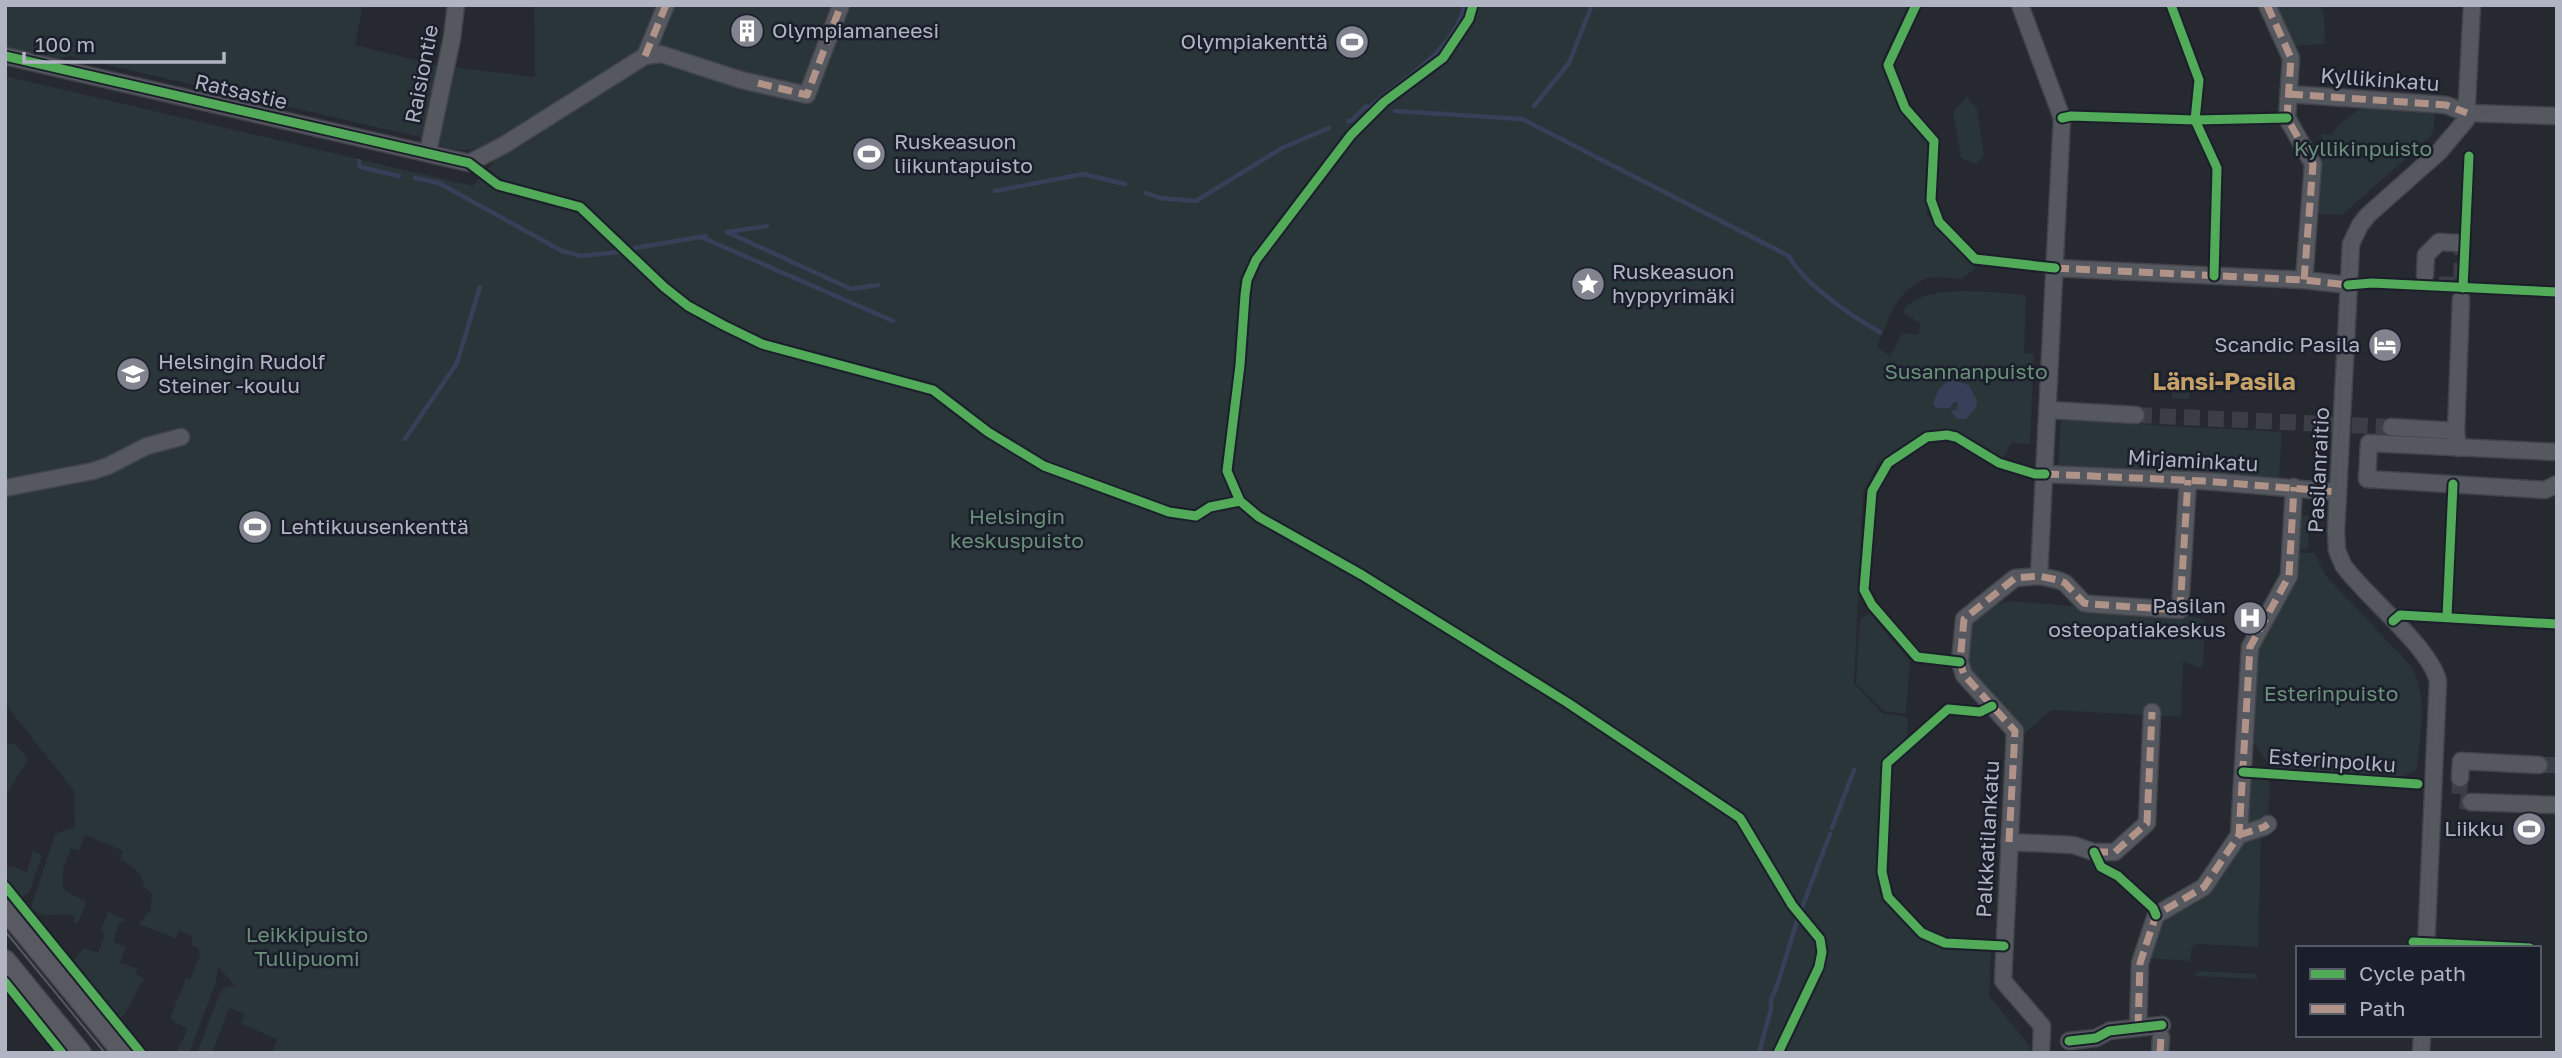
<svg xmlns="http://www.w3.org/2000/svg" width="2562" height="1058" font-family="'Golos Text',sans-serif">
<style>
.green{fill:#293539}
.water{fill:#384059}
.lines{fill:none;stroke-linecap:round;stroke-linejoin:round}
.stream{stroke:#384059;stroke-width:4.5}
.minor-tunnel{stroke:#3c3e47;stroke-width:16;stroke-dasharray:16 8;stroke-linecap:butt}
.minor-casing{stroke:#43444b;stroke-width:19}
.major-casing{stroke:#44464e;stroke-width:24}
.minor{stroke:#565860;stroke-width:16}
.major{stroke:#595a61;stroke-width:21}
.tram{stroke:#55575d;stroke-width:2}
.quiet{stroke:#af9288;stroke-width:7;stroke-dasharray:14 7;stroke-linecap:butt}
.cycleway-casing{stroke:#1b1f2b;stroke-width:13}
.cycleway{stroke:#51ab58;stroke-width:9}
.labels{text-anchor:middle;stroke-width:5;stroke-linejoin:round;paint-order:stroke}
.poi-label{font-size:21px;fill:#b1b4c2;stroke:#1b1f2b;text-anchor:start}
.street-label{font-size:21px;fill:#b1b4c2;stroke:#1b1f2b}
.park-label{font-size:21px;fill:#6b907a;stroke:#1b1f2b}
.quarter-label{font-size:24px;font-weight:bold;fill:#c6a268;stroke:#1b1f2b}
</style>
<rect width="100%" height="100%" fill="#272931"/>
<g class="green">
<path d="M5 5H363L355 45 436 65 535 77 534 5H1908L1883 59 1902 111 1931 141 1927 215 1976 268 1962 279C1951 279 1938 276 1928 278 1896 288 1889 320 1877 347L1890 356 1902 333 1918 335 1921 324 1903 312C1919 281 1996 293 2026 295L2024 353 2034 354 2030 444 2011 443 2003 459 1959 434 1948 430H1937L1915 438 1900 451 1878 463 1863 493 1854 684 1882 713 1908 717 1907 738 1882 761 1877 830 1879 892 1921 937 1944 947 1991 950 1989 996 2029 1045V1053H272L277 1039 241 1024 245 1014 229 1008 212 1053H197L221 990 227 986H235L218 966 216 982 189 1053H176L188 1029 170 1019 186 978 190 979 200 955 198 948 191 945 193 936 179 931 176 938 138 924 150 911 152 894 144 887C143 872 133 866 120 860L123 851 85 835 79 851 71 848 63 870V889L86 902 78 924 73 922 76 916C60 911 44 921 31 908L55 834 75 827 74 796 76 793 5 704V76L473 186 492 164 501 138C494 140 487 144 480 147 459 155 439 145 419 137L69 56 60 59 5 47Z"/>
<path d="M2275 5H2320L2324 14 2325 44 2294 46Z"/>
<path d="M1967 97 1977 109 1984 155 1976 164 1961 158 1953 112Z"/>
<path d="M2367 104 2434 109V128L2430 137 2342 215 2316 214 2322 134 2331 135 2339 124Z"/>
<path d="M2173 377 2190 379 2189 399 2172 398Z"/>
<path d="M2061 420 2282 432 2279 480 2058 469Z"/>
<path d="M2297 515 2309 516 2308 549H2295Z"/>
<path d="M2295 553H2315L2325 575 2411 666C2429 696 2419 736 2417 770L2404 776 2381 777 2272 770 2250 737 2255 647 2292 587Z"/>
<path d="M2009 601 2185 615 2205 620 2203 665 2200 668 2183 661 2181 717 2052 710 2026 732 1969 669 1968 649 1973 624 1997 605Z"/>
<path d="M1869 613 1910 661 1906 714 1884 711 1856 683 1860 620Z"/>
<path d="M5 744H15L28 759 5 797Z"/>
<path d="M2247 775 2266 777 2270 783 2268 821 2245 831Z"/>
<path d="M2249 834 2261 837 2258 947 2197 944 2192 946 2190 961 2147 958 2156 928 2163 920 2207 891Z"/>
<path d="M33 851 42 855 29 893 22 897 5 877V868L11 866 27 872Z"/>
<path d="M108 912 125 919 124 922 120 921 113 942 126 947 120 963 138 969 135 974 144 978 125 1014 121 1017 118 1016 73 961 84 948 98 953 105 934 100 932Z"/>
<path d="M2196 971 2257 974V979L2196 976Z"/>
</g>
<path class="water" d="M1950 379 1969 385 1977 401 1976 408 1966 419H1957L1951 411 1958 409V402H1954L1950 408H1936L1933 403 1939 389Z"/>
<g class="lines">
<g class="stream">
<path d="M1534 106 1569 63 1592 5"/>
<path d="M1395 111 1522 119 1789 256C1804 284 1851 316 1880 332"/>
<path d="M1348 121H1351L1366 106 1369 108C1405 76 1452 54 1465 5"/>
<path d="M359 161 360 167 399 176"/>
<path d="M415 178 439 183 562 251 581 256 619 252"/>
<path d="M995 191 1083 174 1125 184"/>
<path d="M1146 193 1160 198 1196 201 1282 148 1329 128"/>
<path d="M727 232 851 289 878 285"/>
<path d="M727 232 767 226"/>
<path d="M701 237 893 321"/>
<path d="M635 248 706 236"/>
<path d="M405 439 457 363 480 287"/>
<path d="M1832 828 1854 770"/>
<path d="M1801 910 1830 834"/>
<path d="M1759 1053 1771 1009V1000L1777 986 1798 918"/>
</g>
<g class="minor-tunnel">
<path d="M2458 243H2462L2461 299"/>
<path d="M2425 275 2424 284 2461 285"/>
<path d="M2136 415 2391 427"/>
<path d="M2539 765H2557"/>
<path d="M2460 778 2459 801 2471 802"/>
</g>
<g class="minor-casing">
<g id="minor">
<path d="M2020 5 2062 118 2039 576"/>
<path d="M2267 5 2291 58 2287 118 2313 164 2304 280"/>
<path d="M5 56 469 163 504 145 645 56 661 54 741 80 807 95 841 5"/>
<path d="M645 56 666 5"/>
<path d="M2289 94 2446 105 2467 113 2557 116"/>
<path d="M428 152 452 38 456 5"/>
<path d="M2055 268 2304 280 2348 285"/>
<path d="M2425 275 2426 255 2439 242 2458 243"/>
<path d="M2049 410 2136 415"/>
<path d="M2391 427 2456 431"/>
<path d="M2458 448 2456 431 2461 299"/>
<path d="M2557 452 2369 443 2367 479 2545 490 2557 484"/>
<path d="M2045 474 2204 481 2338 492"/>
<path d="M5 488 93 471 108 466 147 446 181 437"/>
<path d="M2460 778 2461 761 2539 765"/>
<path d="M2471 802 2557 805"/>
<path d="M2239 835 2264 827 2268 824"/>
<path d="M2009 842 2073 845 2094 852H2115L2147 823 2152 712"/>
<path d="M2426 948 2438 681C2430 647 2366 597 2343 565L2337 550 2336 531 2351 244 2360 225 2368 215 2439 152 2466 120 2472 5"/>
<path d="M2138 1028 2140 963 2156 915 2204 887 2239 835 2250 647 2289 576 2294 487"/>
<path d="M2069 1041 2096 1038 2109 1031 2162 1025"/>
<path d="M2041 1053 2042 1026 2003 981 2015 731 1964 675 1960 662 1964 619 2015 578 2039 576 2058 580 2065 583 2084 603 2090 604 2180 610 2188 480"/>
<path d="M2160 1053 2161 1037"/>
<path d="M2421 1053 2422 1035"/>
</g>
</g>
<g class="major-casing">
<g id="major">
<path d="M5 908 124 1053"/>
<path d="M5 961 80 1053"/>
</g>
</g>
<use href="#minor" class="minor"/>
<use href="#major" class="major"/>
<g class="tram">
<path d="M5 931 105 1053"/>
<path d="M2422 948 2434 683 2427 665 2419 654 2346 575 2337 560 2333 540 2348 245 2354 227 2361 219C2384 196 2459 117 2487 111 2508 106 2535 111 2557 111"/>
<path d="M2417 1053 2418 1035"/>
</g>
<g class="quiet">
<path d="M2267 5 2291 58 2287 118 2313 164 2304 280"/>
<path d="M645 56 666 5"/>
<path d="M758 83 807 95 841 5"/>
<path d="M2289 94 2446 105 2467 113"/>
<path d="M2055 268 2304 280 2348 285"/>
<path d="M2045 474 2204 481 2338 492"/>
<path d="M2239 835 2264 827 2268 824"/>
<path d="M2009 842 2015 731 1964 675 1960 662 1964 619 2015 578 2039 576 2058 580 2065 583 2084 603 2090 604 2180 610 2188 480"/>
<path d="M2094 852H2115L2147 823 2152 712"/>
<path d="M2138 1028 2140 963 2156 915 2204 887 2239 835 2250 647 2289 576 2294 487"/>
<path d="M2160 1053 2161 1037"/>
</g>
<g class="cycleway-casing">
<g id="cycleway">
<path d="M1473 5 1469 19 1443 58 1384 102 1351 135 1256 260 1247 280 1245 295 1240 365 1227 471 1240 501 1259 517 1362 575 1568 703 1740 818 1792 905 1820 939 1822 952 1819 967 1778 1053"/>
<path d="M1916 5 1888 65 1905 108 1934 141 1931 200 1939 222 1975 259 2055 268"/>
<path d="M2171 5 2199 80 2195 120 2217 168 2214 276"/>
<path d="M5 56 469 163 498 185 580 207 664 287 688 306 723 325 762 344 933 390 988 432 1044 466 1169 512 1196 516 1210 507 1240 501"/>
<path d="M2062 118 2071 116 2195 120 2287 118"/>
<path d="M2348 285 2372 283 2557 292"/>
<path d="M2463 288 2469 156"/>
<path d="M2447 617 2453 484"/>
<path d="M2393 621 2400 615 2557 624"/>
<path d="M1960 662 1917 657 1872 605 1864 590 1872 491 1888 463 1927 437 1947 435 1956 437 1999 463 2035 474H2045"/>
<path d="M1992 706 1980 712 1948 709 1887 763 1882 872 1888 897 1922 933 1945 943 2004 946"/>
<path d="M2243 772 2418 784"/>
<path d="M2094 852 2101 867 2118 876 2153 908 2156 915"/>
<path d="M5 886 141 1053"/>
<path d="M2413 942 2530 948"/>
<path d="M5 982 62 1053"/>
<path d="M2069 1041 2096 1038 2109 1031 2162 1025"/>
</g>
</g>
<use href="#cycleway" class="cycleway"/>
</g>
<defs>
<g id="building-disc" transform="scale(1.75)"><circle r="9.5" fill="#81838f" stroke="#1b1f2b"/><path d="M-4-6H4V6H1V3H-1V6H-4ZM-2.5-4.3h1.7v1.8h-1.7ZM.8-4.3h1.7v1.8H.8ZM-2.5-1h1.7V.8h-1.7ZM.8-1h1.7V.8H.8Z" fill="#fff"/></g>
<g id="stadium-disc" transform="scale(1.75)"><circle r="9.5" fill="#81838f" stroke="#1b1f2b"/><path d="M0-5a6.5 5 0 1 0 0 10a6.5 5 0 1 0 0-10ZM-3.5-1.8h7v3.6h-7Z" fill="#fff"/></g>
<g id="sight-disc" transform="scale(1.75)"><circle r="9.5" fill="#81838f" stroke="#1b1f2b"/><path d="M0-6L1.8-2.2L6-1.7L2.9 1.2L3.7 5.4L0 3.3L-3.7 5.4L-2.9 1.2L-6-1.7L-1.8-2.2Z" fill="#fff"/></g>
<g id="hotel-disc" transform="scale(1.75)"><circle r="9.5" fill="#81838f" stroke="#1b1f2b"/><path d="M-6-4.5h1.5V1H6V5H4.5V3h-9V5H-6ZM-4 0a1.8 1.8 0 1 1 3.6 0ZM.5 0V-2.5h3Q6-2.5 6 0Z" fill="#fff"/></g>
<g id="school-disc" transform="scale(1.75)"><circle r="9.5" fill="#81838f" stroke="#1b1f2b"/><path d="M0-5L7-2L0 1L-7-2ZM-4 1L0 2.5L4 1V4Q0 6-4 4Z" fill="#fff"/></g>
<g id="hospital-disc" transform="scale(1.75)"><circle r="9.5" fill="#81838f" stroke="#1b1f2b"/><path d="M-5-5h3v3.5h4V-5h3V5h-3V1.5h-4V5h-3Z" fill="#fff"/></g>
</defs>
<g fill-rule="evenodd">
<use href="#building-disc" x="747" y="31"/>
<use href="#stadium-disc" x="1352" y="42"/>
<use href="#stadium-disc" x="869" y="154"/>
<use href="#sight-disc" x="1588" y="284"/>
<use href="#hotel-disc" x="2385" y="345"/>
<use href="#school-disc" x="133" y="374"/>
<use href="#stadium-disc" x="255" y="527"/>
<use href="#hospital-disc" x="2250" y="618"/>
<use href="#stadium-disc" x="2529" y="829"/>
</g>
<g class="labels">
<g class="poi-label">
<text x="772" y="38">Olympiamaneesi</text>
<text x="1328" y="49" text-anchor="end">Olympiakenttä</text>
<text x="894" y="149">Ruskeasuon<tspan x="894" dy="24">liikuntapuisto</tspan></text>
<text x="1612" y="279">Ruskeasuon<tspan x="1612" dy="24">hyppyrimäki</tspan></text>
<text x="2360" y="352" text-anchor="end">Scandic Pasila</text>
<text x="158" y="369">Helsingin Rudolf<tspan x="158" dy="24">Steiner -koulu</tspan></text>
<text x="280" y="534">Lehtikuusenkenttä</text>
<text x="2226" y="613" text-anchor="end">Pasilan<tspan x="2226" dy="24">osteopatiakeskus</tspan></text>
<text x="2504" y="836" text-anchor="end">Liikku</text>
</g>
<g class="street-label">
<text transform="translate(422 74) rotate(-79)" y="7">Raisiontie</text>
<text transform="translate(2380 80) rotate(4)" y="7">Kyllikinkatu</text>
<text transform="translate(241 92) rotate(13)" y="7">Ratsastie</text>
<text transform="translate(2193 461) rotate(3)" y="7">Mirjaminkatu</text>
<text transform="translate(2319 470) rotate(-87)" y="7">Pasilanraitio</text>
<text transform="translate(2332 761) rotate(4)" y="7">Esterinpolku</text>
<text transform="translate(1988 839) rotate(-87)" y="7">Palkkatilankatu</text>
</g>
<g class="park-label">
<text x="2363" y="156">Kyllikinpuisto</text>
<text x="1966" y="379">Susannanpuisto</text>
<text x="1017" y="524">Helsingin<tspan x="1017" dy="24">keskuspuisto</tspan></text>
<text x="2331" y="701">Esterinpuisto</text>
<text x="307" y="942">Leikkipuisto<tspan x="307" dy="24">Tullipuomi</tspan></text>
</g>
<g class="quarter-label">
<text x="2224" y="390">Länsi-Pasila</text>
</g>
</g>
<rect width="2562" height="1058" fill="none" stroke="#b1b4c2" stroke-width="14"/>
<rect x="2296" y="946" width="245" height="91" fill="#1b1f2b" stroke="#575b67" stroke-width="2"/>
<rect x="2310" y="969" width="35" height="10" fill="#51ab58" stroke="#575b67" stroke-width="2"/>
<text x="2359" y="981" font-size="21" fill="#b1b4c2">Cycle path</text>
<rect x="2310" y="1004" width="35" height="10" fill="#af9288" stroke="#575b67" stroke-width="2"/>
<text x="2359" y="1016" font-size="21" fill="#b1b4c2">Path</text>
<path d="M24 52v10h200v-10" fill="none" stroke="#b1b4c2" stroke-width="3.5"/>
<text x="35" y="52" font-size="21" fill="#b1b4c2" stroke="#1b1f2b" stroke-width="5" paint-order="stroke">100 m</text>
</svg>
